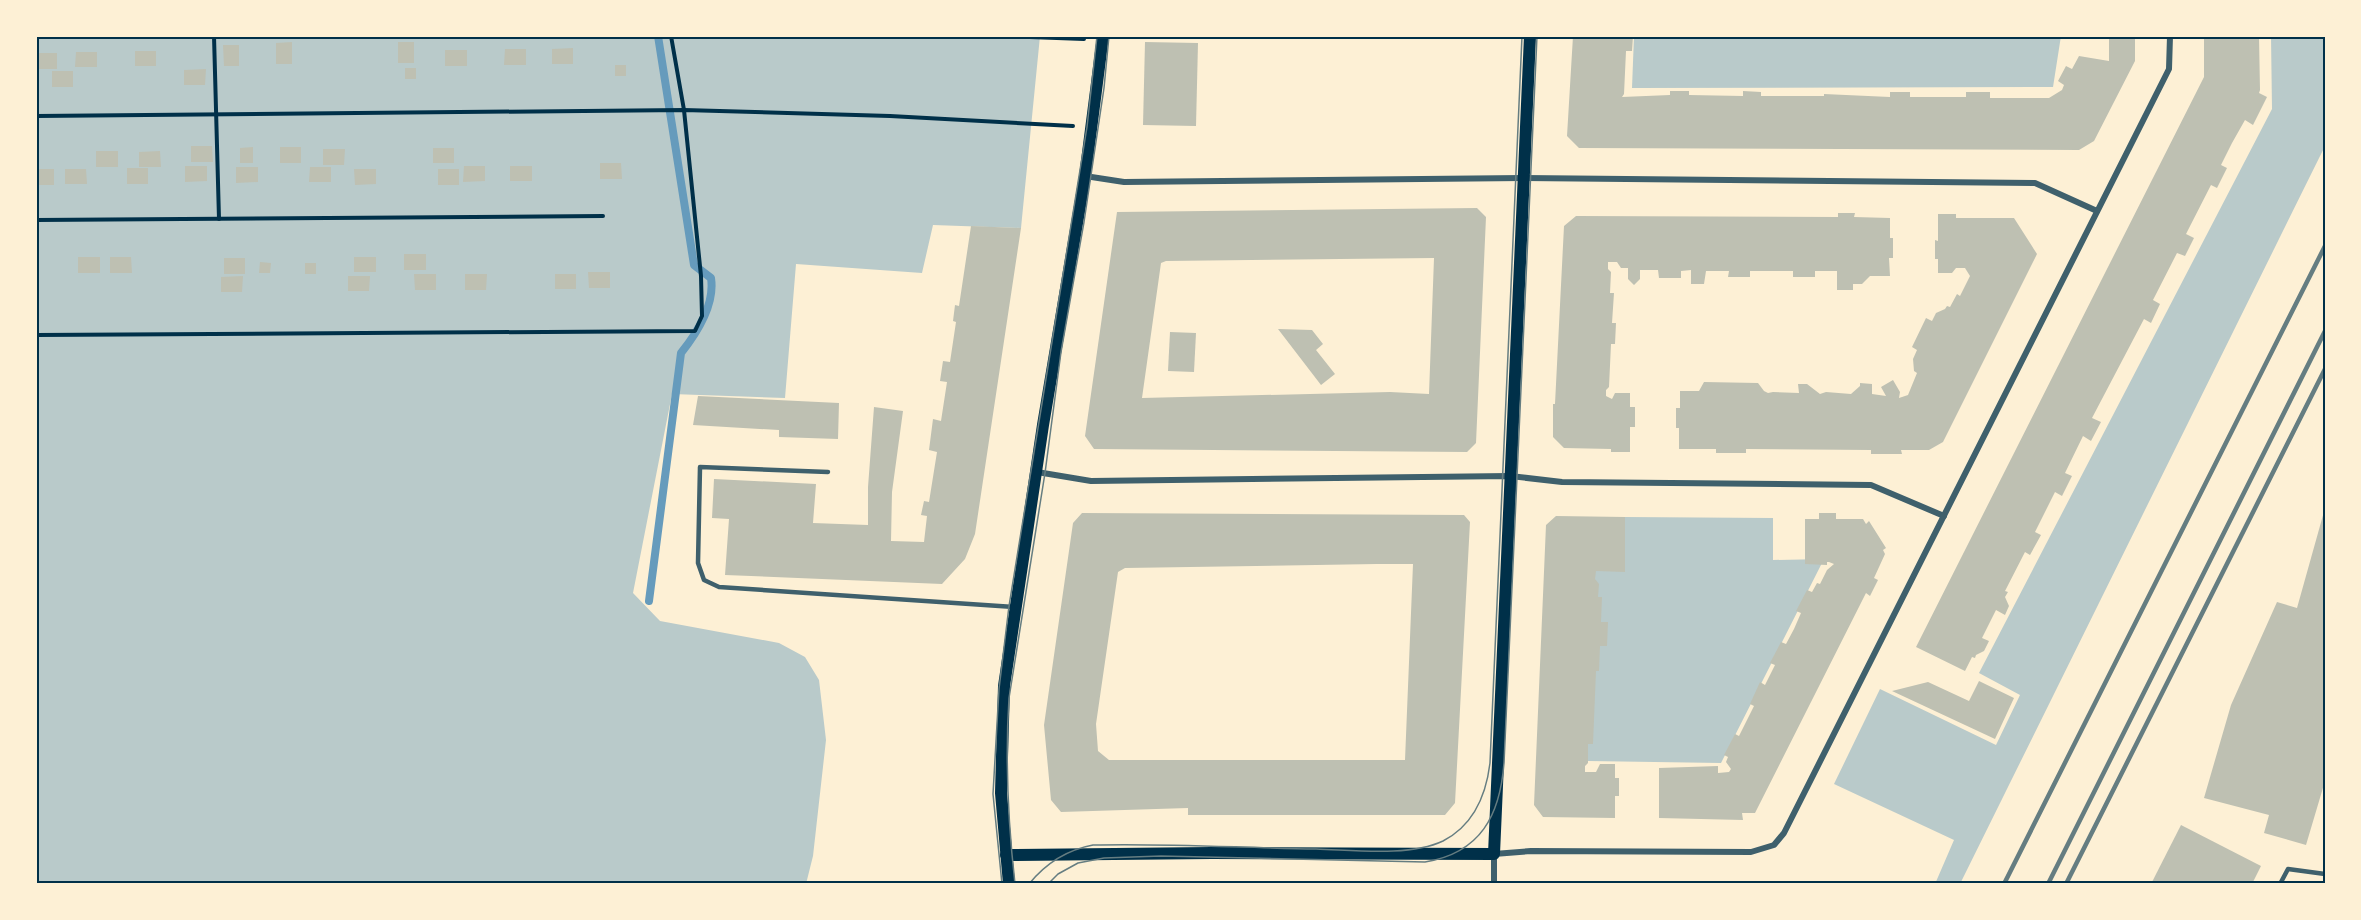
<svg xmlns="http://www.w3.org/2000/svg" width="2361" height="920" font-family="'Source Sans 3',sans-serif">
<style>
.green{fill:#b9caca}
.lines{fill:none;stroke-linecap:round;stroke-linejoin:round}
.stream{stroke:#669bbc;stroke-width:8}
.building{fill:#bec0b2;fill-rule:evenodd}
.path{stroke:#003049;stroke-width:4}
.service{stroke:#3f606c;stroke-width:4.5}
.minor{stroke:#3f606c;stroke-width:6}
.secondary{stroke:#003049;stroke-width:12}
.tram{stroke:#657d81;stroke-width:1.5}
.rail{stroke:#657d81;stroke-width:4.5}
.neatline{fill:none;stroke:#003049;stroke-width:2}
</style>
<rect width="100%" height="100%" fill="#fdf0d5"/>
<g class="green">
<path d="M36 36H1040L1021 228 933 225 922 273 796 264 785 398 672 394 633 593 660 621 779 643 805 657 819 680 826 740 813 856 806 884H36Z"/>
<path d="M1634 36H2061L2053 87 1632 88Z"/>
<path d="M2271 36H2325V146L1960 884H1935L1954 840 1834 784 1880 689 1996 745 2020 695 1979 673 2272 109Z"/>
<path d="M1625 517 1773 518V560L1824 559 1721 763 1588 761V564L1625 563Z"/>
</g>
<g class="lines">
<path class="stream" d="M649 601 681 353C697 333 715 304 711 278L694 265 658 36"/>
</g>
<g class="building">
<path d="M1573 36H1633L1632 51H1626L1624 94 1622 97 1670 95V91H1689V95L1743 96V91L1761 92V96H1824V94L1890 97V92H1910V97H1966V92H1990V98H2049L2062 90 2064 85 2058 81 2066 66 2072 69 2079 56 2109 61V36H2135V61L2094 141 2079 150 1579 148 1567 136Z"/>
<path d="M2204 36H2259L2260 90 2259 93 2267 97 2253 125 2245 120 2232 143 2221 165 2227 168 2217 188 2211 185 2186 234 2194 238 2185 256 2177 253 2153 300 2160 304 2151 323 2144 319 2092 418 2101 422 2091 441 2083 436 2065 473 2072 476 2062 496 2055 492 2035 532 2041 535 2030 555 2025 552 2005 591 2008 592 2005 597 2009 606 2005 615 1996 610 1982 638 1989 641 1984 651 1976 655 1975 658 1972 657 1965 671 1916 647 2204 77Z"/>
<path d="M292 42V64H276V43Z"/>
<rect x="398" y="42" width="16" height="21"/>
<path d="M1145 42 1198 43 1196 126 1143 125Z"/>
<path d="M223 45H239V66H224Z"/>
<path d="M573 48V64H552V49Z"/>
<path d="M505 49H526V65H504Z"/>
<rect x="445" y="50" width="22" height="16"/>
<rect x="135" y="51" width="21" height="15"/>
<path d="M76 52H97V67H75Z"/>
<rect x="36" y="53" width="21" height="16"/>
<rect x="615" y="65" width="11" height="11"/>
<rect x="405" y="68" width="11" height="11"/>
<path d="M206 69 205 85H184V70Z"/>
<rect x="52" y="71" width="21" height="16"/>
<path d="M191 146H212L213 162H191Z"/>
<path d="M253 147V163H240V148Z"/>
<rect x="280" y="147" width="21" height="16"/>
<rect x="433" y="148" width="21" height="15"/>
<path d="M323 149H345L344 165H323Z"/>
<rect x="96" y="151" width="22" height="16"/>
<path d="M160 151 161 167H139V152Z"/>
<path d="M600 163H621L622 179H600Z"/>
<path d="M185 166H207V181L185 182Z"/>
<path d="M464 166H485V181L463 182Z"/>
<rect x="510" y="166" width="22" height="15"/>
<path d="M236 167H258V182L236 183Z"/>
<path d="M310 167H331V182H309Z"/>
<rect x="127" y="168" width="21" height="16"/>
<rect x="36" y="169" width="18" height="16"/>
<path d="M65 169H86L87 184H65Z"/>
<path d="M354 169H376V184L355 185Z"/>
<rect x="438" y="169" width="21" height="16"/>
<path d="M1477 208 1486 217 1476 443 1467 452 1094 449 1085 436 1117 212ZM1434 258 1429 394 1390 392 1142 398 1161 263 1166 261Z"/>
<path d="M1838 213H1855L1854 217 1890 218V238H1893V258H1889L1890 276H1870L1862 284H1853V290H1837V271H1815V277H1793V271H1750V277H1728L1729 271H1706L1704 284H1691V270L1681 271V278H1659L1658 270H1640V279L1634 285 1628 279V268H1621L1617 262H1608V269L1611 272 1610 293H1614L1612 323H1616L1615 344H1611L1609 387 1606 390V396L1612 399 1615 393H1630V407H1635V427H1630V452H1611V449L1564 448 1553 437V404H1555L1564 226 1576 216 1838 217Z"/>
<path d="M1938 214H1956V218H2014L2037 254 1943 442 1929 450H1901L1902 454H1871V450L1746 449V453H1716V449H1679V428H1676V408H1680V391H1699L1704 382 1758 383 1764 391 1768 393 1773 392 1799 393 1798 384H1807L1820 394 1826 392 1851 394 1860 386V383L1872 384V394L1886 396 1881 387 1893 380 1900 392 1899 398 1908 395 1917 373 1914 371 1913 359 1917 350 1912 347 1926 318 1932 321 1936 313 1945 309 1947 306 1950 307 1957 294 1960 296 1970 276 1965 268H1956L1952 273H1938V259H1935V240L1938 241Z"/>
<path d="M971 226 1021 228 975 534 965 559 942 584 725 575 729 519 712 518 714 479 816 484 813 523 868 525V487L874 407 903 411 892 492 891 541 924 542 927 516 921 515 924 501 929 502 937 452 929 450 933 419 941 421 947 382 940 381 943 361 950 362 956 322 953 321 955 305 959 306Z"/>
<rect x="404" y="254" width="22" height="16"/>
<rect x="78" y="257" width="22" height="16"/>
<path d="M110 257H131L132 273H110Z"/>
<rect x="354" y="257" width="22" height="15"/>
<rect x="224" y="258" width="21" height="16"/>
<path d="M260 262 271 263 270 273H259Z"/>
<rect x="305" y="263" width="11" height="11"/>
<path d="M588 272H610V288H589Z"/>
<path d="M414 274H436V290H415Z"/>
<path d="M465 274H487L486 290H465Z"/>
<rect x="555" y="274" width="21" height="15"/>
<path d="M243 276 242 292H221V277Z"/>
<path d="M348 276H370L369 291H348Z"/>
<path d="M1278 329 1312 330 1323 344 1316 350 1335 374 1321 385Z"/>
<path d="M1170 332 1196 333 1194 372 1168 371Z"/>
<path d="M698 396 839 403 838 439 779 437V430L693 425Z"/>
<path d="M2325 508V781L2306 845 2264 833 2269 815 2204 798 2231 705 2277 602 2297 608Z"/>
<path d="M1082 513 1464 515 1470 522 1455 803 1445 815H1188V808L1061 812 1051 800 1044 725 1073 523ZM1377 564H1413L1405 760H1109L1098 751 1096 724 1118 572 1125 568Z"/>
<path d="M1819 513H1836V519H1863L1866 524 1869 521 1886 548 1883 550 1885 554 1874 578 1878 580 1870 596 1866 593 1755 813H1742L1743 820 1659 818V768L1718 766V773L1729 772 1731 769 1726 762 1728 757 1724 755 1735 734 1739 736 1754 706 1750 704 1760 682 1765 685 1775 665 1770 663 1781 642 1786 644 1794 629 1801 613 1796 611 1807 590 1812 592 1817 583 1820 584 1827 570 1834 564 1829 562H1827V565L1805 564V519H1819Z"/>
<path d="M1556 516 1625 517V572L1596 571 1595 579 1599 584 1598 597H1602L1601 622H1608L1607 646H1600L1599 671H1596L1593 744H1588V763L1585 766V772H1596L1600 764H1615V778H1619V796H1615V818L1543 817 1534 805 1546 525Z"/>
<path d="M1979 681 2014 698 1995 739 1892 691 1928 682 1969 701Z"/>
<path d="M2181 825 2261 866 2252 884H2151Z"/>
</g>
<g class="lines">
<g class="path">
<path d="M214 36 219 219"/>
<path d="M1004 36 1084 39"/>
<path d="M36 116 684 110 890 116 1073 126"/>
<path d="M36 220 603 216"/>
<path d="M36 335 695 331 702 316 701 276 684 110 671 36"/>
</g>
<g class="service">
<path d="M828 472 700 467 698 563 704 580 719 587 1014 607"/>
<path d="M2280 884 2288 869 2325 874"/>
</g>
<g class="minor">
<path d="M1085 176 1124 182 1523 178 2035 183 2097 211"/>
<path d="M1037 472 1091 481 1510 476 1562 482 1871 485 1944 516"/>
<path d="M1494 884V854L1531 851 1751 852 1774 845 1784 833 2169 69 2170 36"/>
</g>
<g class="secondary">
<path d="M1006 855 1212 853 1494 854 1530 36"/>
<path d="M1009 884 1001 793 1004 686 1043 425 1085 176 1103 36"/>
</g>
<g class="tram">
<path d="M1002 884 993 794 999 689 1009 606 1087 127 1097 36"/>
<path d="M1015 884C1008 822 1005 760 1009 698L1045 473 1061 352 1084 222 1104 88 1109 36"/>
<path d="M1029 884C1046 863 1066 850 1093 845 1167 843 1242 848 1316 849 1353 850 1409 857 1443 841 1474 825 1486 796 1490 763L1522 36"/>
<path d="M1048 884 1058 874 1078 863 1104 858 1161 856 1425 862C1481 853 1500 815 1504 763L1537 36"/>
</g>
<g class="rail">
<path d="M2004 884 2325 246"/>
<path d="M2048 884 2325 331"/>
<path d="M2066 884 2325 369"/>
</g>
</g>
<rect width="2361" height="920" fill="none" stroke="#fdf0d5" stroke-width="75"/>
<rect x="38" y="38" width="2286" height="844" class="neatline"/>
</svg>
